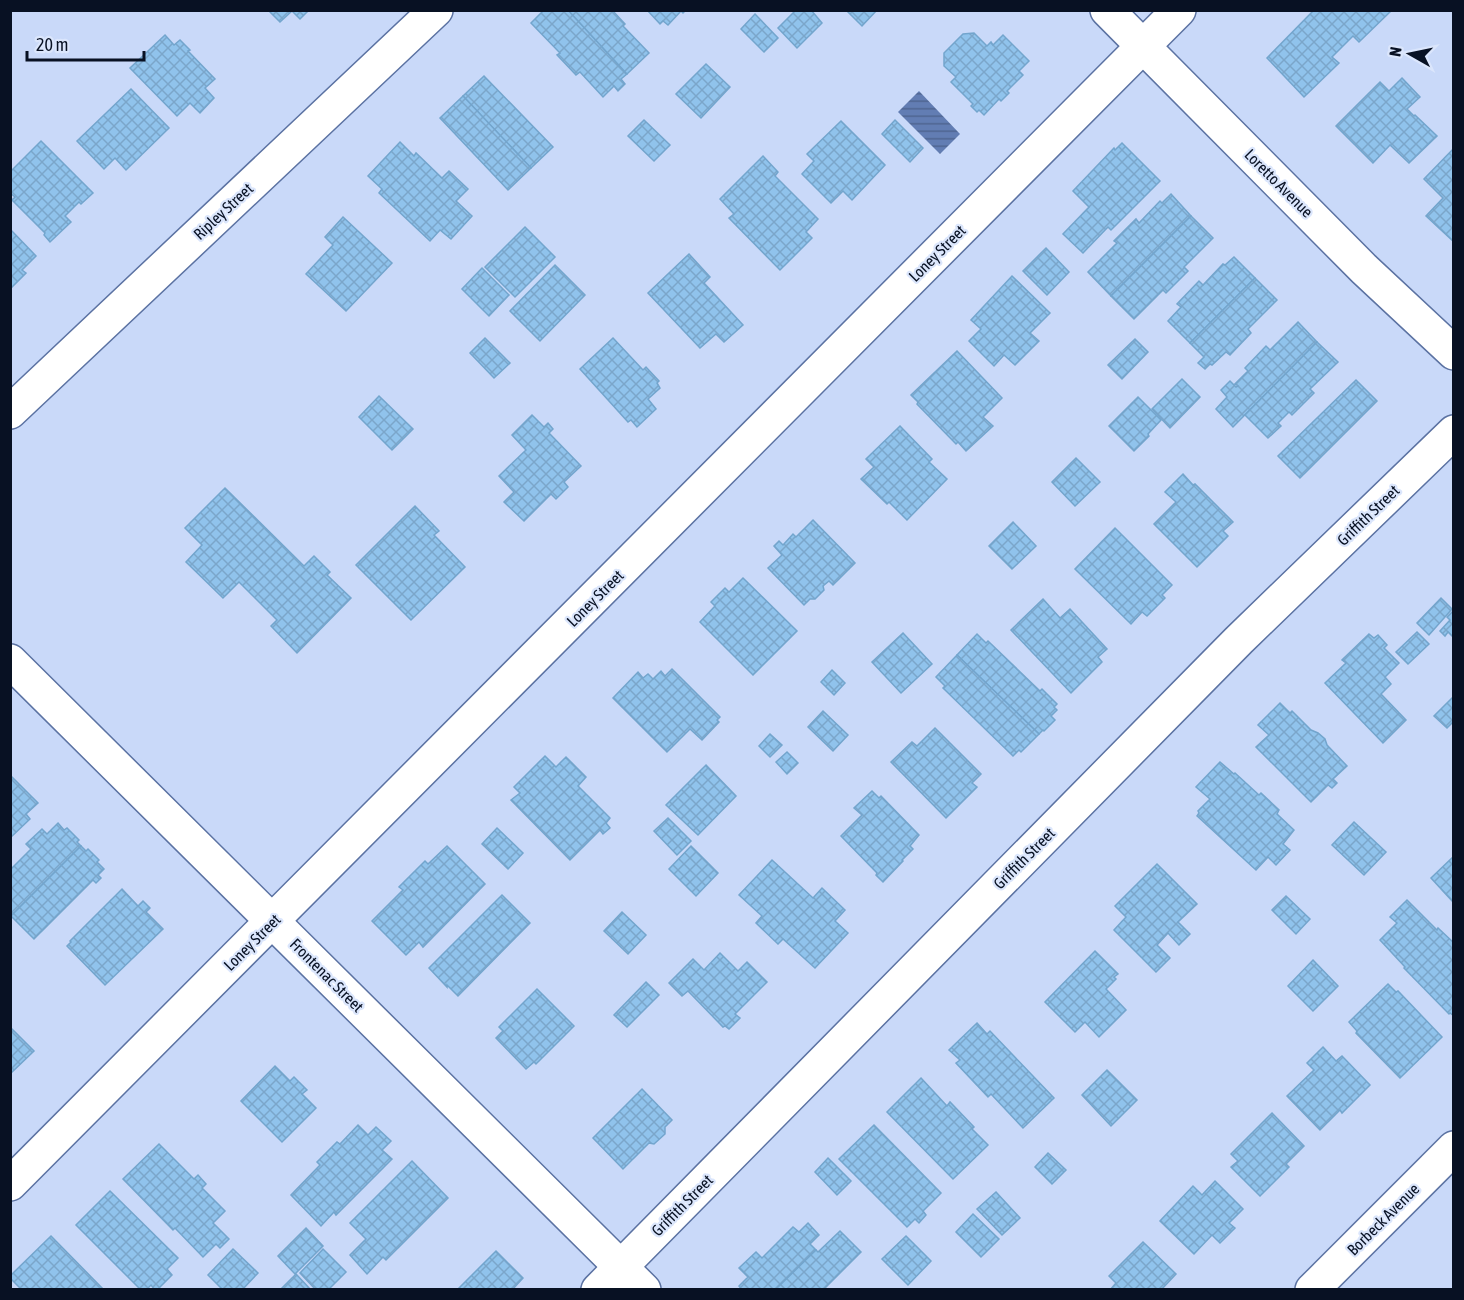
<svg xmlns="http://www.w3.org/2000/svg" width="1464" height="1300" font-family="'Asap Condensed',sans-serif">
<style>
.water{fill:url(#water-rules)}
.building{fill:url(#building-cross-hatch);stroke:#73a5cd;stroke-width:1.5}
.lines{fill:none;stroke-linecap:round;stroke-linejoin:round}
.minor-casing{stroke:#5b72a2;stroke-width:36}
.minor{stroke:#fff;stroke-width:33}
.labels{text-anchor:middle;stroke-width:4.5;stroke-linejoin:round;paint-order:stroke}
.street-label{font-size:16px;fill:#081123;stroke:#dbe6fc}
</style>
<defs>
<pattern id="water-rules" width="6" height="5" patternUnits="userSpaceOnUse" patternTransform="scale(1.5)"><rect width="6" height="5" fill="#627db3"/><path d="M0 2.5h6" fill="none" stroke="#4f6591"/></pattern>
<pattern id="building-cross-hatch" width="8" height="8" patternUnits="userSpaceOnUse" patternTransform="scale(1.5)"><rect width="8" height="8" fill="#90c3ec"/><path d="M0 0l8 8M0 8l8-8" fill="none" stroke="#7ba6ca"/></pattern>
</defs>
<rect width="100%" height="100%" fill="#c9d9f9"/>
<path class="water" d="M919 91 960 134 940 154 898 112Z"/>
<g class="building">
<path d="M268 10H309L300 19 292 11 280 22Z"/>
<path d="M544 10H568L627 74 621 79 625 84 618 91 614 86 603 97 580 72 576 75 557 55 560 53 531 23Z"/>
<path d="M568 10H612L625 24 623 26 649 53 627 74Z"/>
<path d="M647 10H686L683 13 681 11 668 25 663 21 660 24Z"/>
<path d="M796 10H811L822 23 797 48 778 28Z"/>
<path d="M846 10H877L862 26Z"/>
<path d="M1314 10H1392L1359 42 1353 36 1332 57 1339 63 1304 97 1267 58Z"/>
<path d="M755 14 778 38 764 52 741 29Z"/>
<path d="M974 33 987 46 991 42 993 45 1003 35 1029 61 1019 71 1023 75 1007 91 1009 93 1001 101 999 99 984 115 979 110 977 112 971 106 973 104 951 82 956 77 944 66V53L963 34Z"/>
<path d="M165 35 174 45 180 40 190 50 188 51 215 79 205 88 214 98 200 113 190 103 177 116 130 68Z"/>
<path d="M706 64 730 87 701 118 676 94Z"/>
<path d="M484 76 553 147 531 168 463 96Z"/>
<path d="M1402 78 1420 97 1407 109 1414 116 1415 115 1437 136 1409 163 1390 145 1373 163 1336 126 1380 82 1389 91Z"/>
<path d="M131 89 169 128 126 170 115 158 104 169 77 141Z"/>
<path d="M463 96 531 168 508 190 440 118Z"/>
<path d="M644 120 670 145 654 161 628 136Z"/>
<path d="M895 120 923 148 910 162 882 134Z"/>
<path d="M841 121 885 165 852 200 843 191 831 203 802 174 814 161 807 154Z"/>
<path d="M41 141 93 193 81 204 79 202 65 216 71 222 50 242 44 235 45 233 12 200 15 197 10 193V172Z"/>
<path d="M400 142 414 156 416 153 442 178 449 171 468 189 456 201 472 216 451 239 440 230 430 241 379 193 382 189 368 176Z"/>
<path d="M1122 143 1160 181 1111 230 1108 227 1083 253 1063 234 1089 207 1073 191 1114 148 1115 150Z"/>
<path d="M1454 148V242L1426 216 1443 198 1424 179Z"/>
<path d="M763 156 778 172 775 176 818 219 806 232 812 238 780 270 729 218 734 214 720 199Z"/>
<path d="M1171 194 1191 216 1111 296 1088 272 1117 243 1114 241 1136 219 1139 223 1160 201 1162 203Z"/>
<path d="M1191 216 1213 238 1184 267 1188 271 1166 293 1163 290 1134 319 1111 296Z"/>
<path d="M343 217 392 263 346 311 306 274 333 245 325 237Z"/>
<path d="M525 227 555 257 515 297 485 267Z"/>
<path d="M10 229 36 256 22 270 26 273 12 287 10 286Z"/>
<path d="M1046 248 1069 272 1047 295 1023 271Z"/>
<path d="M689 254 710 277 704 283 743 325 724 342 716 334 700 348 648 293Z"/>
<path d="M1234 257 1255 278 1190 343 1168 321 1181 307 1177 304 1199 281 1203 285 1223 264 1225 265Z"/>
<path d="M555 265 585 295 540 341 510 311Z"/>
<path d="M482 268 509 295 489 316 462 289Z"/>
<path d="M1012 276 1050 313 1030 333 1039 341 1015 365 1004 355 994 366 969 341 981 329 971 320Z"/>
<path d="M1255 278 1277 300 1248 329 1251 333 1230 355 1226 352 1212 365 1210 364 1205 369 1198 363 1204 357 1190 343Z"/>
<path d="M1298 322 1317 342 1233 427 1216 409 1227 397 1221 390 1230 381 1236 387 1238 386 1235 384 1248 371 1245 368 1266 346 1270 350Z"/>
<path d="M485 338 510 363 494 378 470 353Z"/>
<path d="M613 338 643 370 646 367 659 381 657 383 660 388 648 399 656 409 637 427 631 420 628 422 580 369Z"/>
<path d="M1135 339 1148 352 1122 379 1108 365Z"/>
<path d="M1317 342 1338 362 1310 389 1314 393 1292 415 1289 412 1278 423 1281 426 1268 438 1245 415Z"/>
<path d="M957 351 1002 398 983 417 993 426 966 451 958 442 956 444 917 404 918 402 911 395Z"/>
<path d="M1182 379 1200 397 1170 428 1152 409Z"/>
<path d="M1356 380 1377 401 1300 478 1278 456Z"/>
<path d="M379 396 413 429 392 450 359 417Z"/>
<path d="M1138 397 1161 420 1148 434 1149 436 1134 451 1109 426Z"/>
<path d="M532 415 544 427 548 423 553 429 549 433 581 466 564 482 568 487 556 499 551 494 524 521 504 502 514 492 499 476 526 450 512 435Z"/>
<path d="M900 426 932 459 929 462 947 479 907 520 889 502 887 504 861 479 874 467 866 459Z"/>
<path d="M1076 458 1100 482 1075 506 1052 482Z"/>
<path d="M1183 474 1193 485 1195 484 1233 522 1223 531 1228 536 1197 567 1154 524 1176 502 1165 492Z"/>
<path d="M225 488 304 566 314 556 330 572 327 575 351 598 297 653 271 626 277 620 239 582 223 598 186 562 202 545 185 528Z"/>
<path d="M415 506 439 531 434 535 465 567 411 620 356 565Z"/>
<path d="M813 520 855 563 833 585 829 581 823 586 824 590 815 599H810L804 605 768 568 782 555 774 546 779 541 783 545 793 534 796 537Z"/>
<path d="M1013 522 1036 546 1012 569 989 546Z"/>
<path d="M1115 528 1172 585 1162 595 1165 598 1147 616 1142 612 1131 624 1075 569Z"/>
<path d="M743 578 797 631 753 675 700 622 715 606 711 602 725 588 729 592Z"/>
<path d="M1441 598 1452 609 1429 635 1417 623Z"/>
<path d="M1043 599 1060 618 1070 609 1107 649 1098 657 1102 662 1071 693 1011 630Z"/>
<path d="M1454 610V638L1448 632 1445 636 1440 631 1450 620 1447 617Z"/>
<path d="M1417 632 1429 644 1408 664 1396 652Z"/>
<path d="M903 633 932 664 901 693 872 662Z"/>
<path d="M977 634 986 643 988 641 1040 691 1042 689 1057 704 1054 707 1057 710 1051 716 1055 720 1044 731 1043 730 1039 734 957 655Z"/>
<path d="M1369 634 1374 638 1378 635 1387 645 1384 648 1399 663 1385 677 1391 684 1381 694 1406 720 1383 743 1325 683 1346 663 1342 660Z"/>
<path d="M957 655 1039 734 1021 752 1019 750 1013 756 943 688 945 686 936 677Z"/>
<path d="M672 669 720 717 717 720 719 722 702 740 690 729 667 752 613 698 638 672 643 678 648 674 653 679 661 671 665 676Z"/>
<path d="M832 670 845 683 834 695 821 682Z"/>
<path d="M1454 696V721L1447 728 1434 716Z"/>
<path d="M1280 703 1290 713 1292 711 1311 730 1318 733 1325 739 1327 745 1347 766 1333 779 1337 783 1332 788 1328 785 1311 802 1256 747 1269 735 1258 725Z"/>
<path d="M823 711 848 735 833 751 808 727Z"/>
<path d="M935 728 981 774 972 783 977 787 946 818 891 762 912 742 917 746Z"/>
<path d="M770 734 782 745 770 757 759 746Z"/>
<path d="M787 752 798 763 787 774 776 762Z"/>
<path d="M545 756 556 767 566 757 586 777 578 786 610 818 606 823 610 828 603 834 600 830 570 860 511 800 520 793 514 787Z"/>
<path d="M1220 762 1234 774 1235 773 1259 795 1261 793 1279 810 1277 814 1294 830 1283 844 1290 850 1276 865 1268 857 1256 870 1197 816 1199 813 1198 811 1210 799 1196 787Z"/>
<path d="M706 765 736 796 698 835 666 805Z"/>
<path d="M10 775 38 803 26 814 30 819 10 838Z"/>
<path d="M872 791 879 798 881 796 919 835 910 846 913 849 902 860 903 861 883 882 876 875 877 873 841 836 862 815 854 808Z"/>
<path d="M668 818 691 841 677 855 654 831Z"/>
<path d="M1354 822 1386 852 1364 875 1332 845Z"/>
<path d="M58 823 64 830 67 828 79 840 77 842 81 846 11 916 10 870 31 849 26 844 42 829 47 834Z"/>
<path d="M497 828 523 853 508 869 482 844Z"/>
<path d="M81 846 86 851 88 849 99 860 97 862 104 869 98 875 101 878 96 883 93 880 34 939 11 916Z"/>
<path d="M447 846 485 884 423 947 419 942 406 955 372 921 403 890 399 887 425 861 428 864Z"/>
<path d="M691 846 718 873 696 896 669 869Z"/>
<path d="M1454 856V903L1431 878Z"/>
<path d="M772 860 813 898 822 888 845 910 835 921 848 933 815 968 783 939 778 944 756 923 762 916 739 895Z"/>
<path d="M1157 864 1197 904 1178 922 1190 934 1179 945 1168 933 1157 945 1170 958 1156 972 1114 930 1126 917 1115 906Z"/>
<path d="M122 889 138 906 143 901 150 908 146 912 163 929 105 985 67 946 71 942 70 941Z"/>
<path d="M502 895 530 923 458 996 447 985V987L429 968Z"/>
<path d="M1286 896 1310 919 1296 934 1272 910Z"/>
<path d="M1407 900 1437 930 1438 928 1454 943V1016L1450 1013 1449 1014 1404 968 1405 967 1380 940 1397 923 1390 917Z"/>
<path d="M622 912 646 935 628 954 604 931Z"/>
<path d="M1095 951 1118 974 1114 977 1116 979 1106 989 1126 1010 1099 1037 1085 1022 1075 1032 1045 1002Z"/>
<path d="M720 953 738 971 747 962 767 982 735 1014 740 1018 729 1029 725 1026 723 1027 688 991 682 996 669 983 693 959 704 970Z"/>
<path d="M1313 960 1338 986 1313 1011 1288 986Z"/>
<path d="M646 982 659 995 627 1027 614 1015Z"/>
<path d="M1388 984 1396 992 1398 991 1442 1037 1400 1078 1356 1033 1357 1031 1349 1022Z"/>
<path d="M537 989 574 1026 536 1064 534 1062 526 1069 496 1038 503 1031 499 1027Z"/>
<path d="M977 1023 987 1034 990 1031 1054 1098 1023 1128 991 1094 988 1097 956 1063 960 1060 949 1050Z"/>
<path d="M10 1027 34 1051 10 1074Z"/>
<path d="M1323 1047 1336 1061 1342 1056 1370 1085 1342 1113 1340 1110 1320 1130 1287 1096 1314 1070 1307 1063Z"/>
<path d="M275 1066 290 1081 294 1077 307 1090 302 1094 316 1108 282 1142 241 1101Z"/>
<path d="M1107 1070 1137 1100 1111 1126 1082 1095Z"/>
<path d="M921 1078 947 1106 950 1102 974 1127 972 1129 988 1145 953 1179 887 1112Z"/>
<path d="M642 1089 672 1120 665 1127V1134L654 1144 649 1143 623 1169 593 1138Z"/>
<path d="M1272 1113 1304 1146 1286 1164 1289 1167 1260 1196 1231 1167 1238 1161 1231 1154Z"/>
<path d="M358 1125 368 1135 376 1127 391 1141 382 1150 392 1159 336 1215 334 1212 321 1226 291 1195 320 1165 317 1162 337 1142 340 1144Z"/>
<path d="M874 1125 941 1193 923 1211 926 1215 919 1223 915 1219 907 1227 839 1159Z"/>
<path d="M159 1144 194 1179 198 1175 206 1184 202 1188 225 1211 213 1223 229 1239 220 1248 216 1244 203 1257 175 1228 173 1230 123 1179Z"/>
<path d="M1048 1153 1066 1170 1052 1184 1035 1167Z"/>
<path d="M828 1158 851 1181 837 1195 815 1172Z"/>
<path d="M412 1161 448 1198 386 1260 383 1257 367 1274 350 1255 366 1239 350 1223Z"/>
<path d="M1215 1181 1243 1209 1229 1223 1235 1228 1220 1243 1212 1235 1194 1254 1160 1221 1193 1186 1202 1195Z"/>
<path d="M110 1191 178 1258 167 1269 172 1275 157 1290H155L151 1285 146 1290H141L76 1225Z"/>
<path d="M996 1192 1020 1218 1002 1235 977 1209Z"/>
<path d="M973 1214 999 1239 981 1257 956 1232Z"/>
<path d="M808 1223 819 1235 810 1244 816 1250 775 1290H742L739 1286 748 1277 739 1268 756 1252 762 1258 793 1227 799 1232Z"/>
<path d="M306 1228 323 1246 295 1274 278 1256Z"/>
<path d="M840 1231 861 1252 823 1290H775L816 1250 818 1252Z"/>
<path d="M51 1236 104 1290H22L10 1278V1276Z"/>
<path d="M906 1236 931 1261 908 1285 882 1259Z"/>
<path d="M1143 1242 1176 1274 1161 1290H1110L1116 1283 1109 1276Z"/>
<path d="M233 1249 258 1273 242 1290H223L208 1275Z"/>
<path d="M323 1249 346 1272 328 1290H316L300 1273Z"/>
<path d="M496 1251 523 1278 512 1290H457Z"/>
<path d="M296 1274 311 1290H280Z"/>
</g>
<g class="lines">
<g class="minor-casing">
<g id="minor">
<path d="M1107 10 1364 269 1454 353"/>
<path d="M10 412 436 10"/>
<path d="M10 661 644 1290"/>
<path d="M10 1184 1179 10"/>
<path d="M598 1290 1239 640 1454 432"/>
<path d="M1312 1290 1454 1148"/>
</g>
</g>
<use href="#minor" class="minor"/>
</g>
<g class="labels">
<g class="street-label">
<text transform="translate(1279 183) rotate(45)" y="6">Loretto Avenue</text>
<text transform="translate(223 211) rotate(-43)" y="6">Ripley Street</text>
<text transform="translate(937 253) rotate(-45)" y="6">Loney Street</text>
<text transform="translate(1368 515) rotate(-44)" y="6">Griffith Street</text>
<text transform="translate(595 598) rotate(-45)" y="6">Loney Street</text>
<text transform="translate(1024 858) rotate(-45)" y="6">Griffith Street</text>
<text transform="translate(252 942) rotate(-45)" y="6">Loney Street</text>
<text transform="translate(327 975) rotate(45)" y="6">Frontenac Street</text>
<text transform="translate(682 1205) rotate(-45)" y="6">Griffith Street</text>
<text transform="translate(1383 1219) rotate(-45)" y="6">Borbeck Avenue</text>
</g>
</g>
<rect width="1464" height="1300" fill="none" stroke="#081123" stroke-width="24"/>
<g transform="translate(1410 54) rotate(279)" stroke="#dbe6fc" stroke-width="4.5" paint-order="stroke">
<path d="M0-4.5L10 22L0 15L-10 22Z" fill="#081123"/>
<text y="-9" font-size="16" font-weight="bold" text-anchor="middle" fill="#081123">N</text>
</g>
<path d="M27 51v9h117v-9" fill="none" stroke="#081123" stroke-width="3"/>
<text x="36" y="51" font-size="18" fill="#081123" stroke="#dbe6fc" stroke-width="4.5" paint-order="stroke">20 m</text>
</svg>
